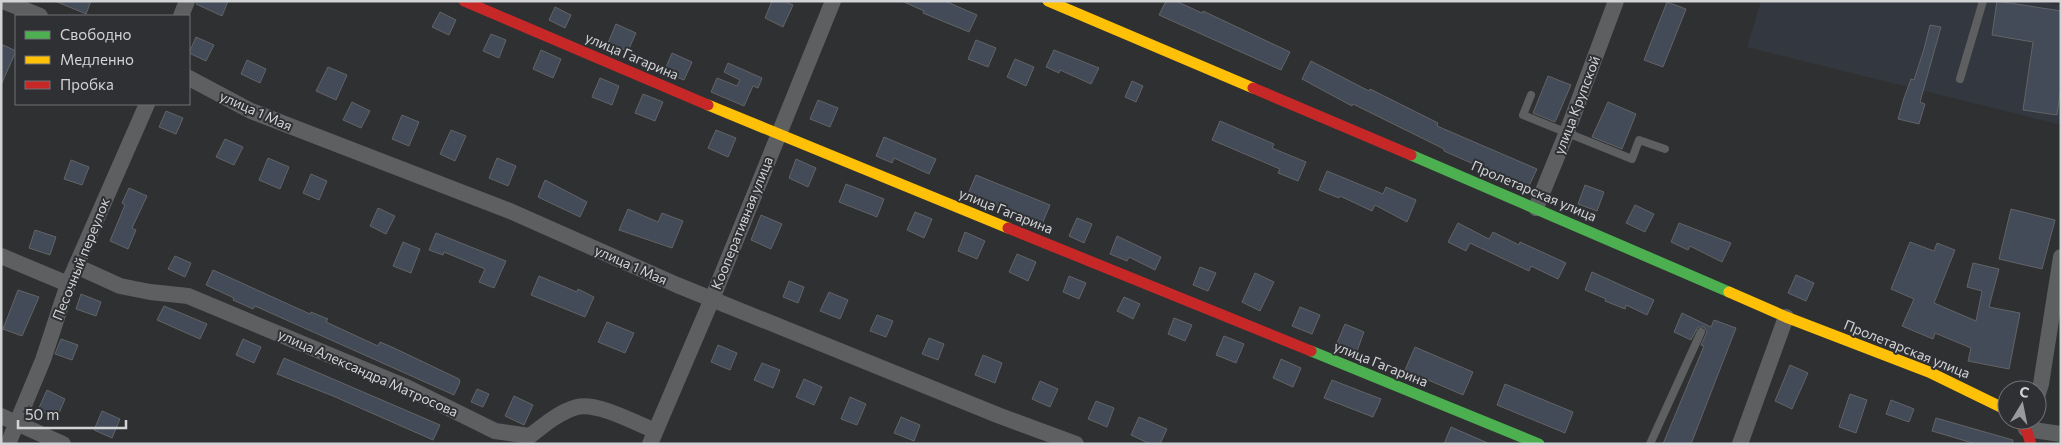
<svg xmlns="http://www.w3.org/2000/svg" width="2062" height="445" font-family="Commissioner,sans-serif">
<style>
.built{fill:#33373f}
.building{fill:#444b58;stroke:#626365}
.lines{fill:none;stroke-linecap:round;stroke-linejoin:round}
.lane{stroke:#5e5f60;stroke-width:8}
.street{stroke:#5e5f60;stroke-width:16}
.fast{stroke:#4caf50;stroke-width:11}
.slow{stroke:#ffc107;stroke-width:11}
.jam{stroke:#c62828;stroke-width:11}
.labels{text-anchor:middle;stroke-width:4;stroke-linejoin:round;paint-order:stroke}
.street-label{font-size:14px;fill:#d2d3d5;stroke:#2e3033}
</style>
<rect width="100%" height="100%" fill="#2f3032"/>
<path class="built" d="M1761 1H2038L2061 5V125L1747 47Z"/>
<g class="building">
<path d="M55 1H91L86 14Z"/>
<path d="M197 1H228L222 16 196 4Z"/>
<path d="M772 1H784L793 5 783 27 765 18Z"/>
<path d="M902 1H945L977 15 969 32 923 13 924 11Z"/>
<path d="M1166 1H1176L1202 13 1203 11 1290 52 1281 70 1159 15Z"/>
<path d="M1997 1 2061 11V87L2057 115 2023 110 2033 42 1992 35Z"/>
<path d="M1667 2 1686 9 1663 67 1644 60Z"/>
<path d="M555 7 571 15 565 28 549 20Z"/>
<path d="M440 12 456 20 449 35 432 27Z"/>
<path d="M616 24 636 33 628 51 608 43Z"/>
<path d="M1930 25 1941 27 1920 102 1925 104 1919 124 1898 119 1904 98 1911 79 1914 80 1924 49Z"/>
<path d="M491 34 506 40 499 58 483 51Z"/>
<path d="M196 37 214 45 206 61 189 53Z"/>
<path d="M976 40 996 48 988 67 968 59Z"/>
<path d="M1 44 16 51 1 85Z"/>
<path d="M541 50 561 59 553 78 533 69Z"/>
<path d="M1054 50 1099 68 1091 84 1060 70 1059 73 1046 67Z"/>
<path d="M672 53 692 62 684 80 664 72Z"/>
<path d="M1015 59 1034 67 1026 86 1007 77Z"/>
<path d="M247 60 266 69 260 83 241 74Z"/>
<path d="M1311 61 1369 91 1370 89 1438 123 1437 126 1537 169 1528 188 1444 151V149L1353 104 1352 106 1302 79Z"/>
<path d="M728 63 762 78 758 88 753 86 744 106 711 92 717 78 737 86 740 80 724 72Z"/>
<path d="M328 67 347 75 336 100 316 91Z"/>
<path d="M1548 76 1571 85 1555 122 1533 113Z"/>
<path d="M600 78 619 86 612 105 592 97Z"/>
<path d="M1132 81 1143 86 1136 102 1125 97Z"/>
<path d="M643 94 663 102 655 121 635 113Z"/>
<path d="M818 100 838 108 830 127 810 119Z"/>
<path d="M352 102 370 111 361 128 343 120Z"/>
<path d="M1608 102 1636 114 1622 149 1592 137Z"/>
<path d="M166 111 183 118 176 134 159 127Z"/>
<path d="M402 115 419 122 409 146 392 139Z"/>
<path d="M1220 121 1274 144 1272 148 1306 162 1298 181 1278 173 1280 169 1212 140Z"/>
<path d="M451 130 466 136 455 161 440 154Z"/>
<path d="M716 130 736 138 728 157 708 148Z"/>
<path d="M884 137 936 159 929 174 894 158 892 163 876 156Z"/>
<path d="M225 139 243 147 234 165 216 157Z"/>
<path d="M268 158 289 167 280 189 259 180Z"/>
<path d="M497 158 516 166 508 186 489 178Z"/>
<path d="M796 159 816 168 808 187 789 178Z"/>
<path d="M71 160 89 167 82 185 64 179Z"/>
<path d="M1327 171 1383 194 1386 187 1416 200 1407 222 1375 205 1372 211 1340 196 1339 198 1319 190Z"/>
<path d="M311 174 327 181 319 200 303 193Z"/>
<path d="M976 175 1050 205 1042 224 968 194Z"/>
<path d="M545 180 587 202 580 217 538 197Z"/>
<path d="M846 184 884 199 877 217 839 202Z"/>
<path d="M1585 185 1604 192 1597 211 1578 204Z"/>
<path d="M129 188 147 196 132 228 136 230 128 249 110 241 125 205 122 203Z"/>
<path d="M1635 205 1654 214 1645 232 1626 223Z"/>
<path d="M378 208 395 216 386 234 370 226Z"/>
<path d="M628 209 658 222 662 213 683 221 672 248 619 230Z"/>
<path d="M2011 209 2055 220 2042 269 1999 259Z"/>
<path d="M915 212 932 219 924 238 907 230Z"/>
<path d="M761 215 782 224 771 249 751 240Z"/>
<path d="M1077 218 1092 224 1084 243 1069 236Z"/>
<path d="M1458 223 1489 239 1493 232 1519 245 1520 242 1566 263 1558 279 1531 266 1529 271 1470 243 1466 251 1448 242Z"/>
<path d="M1679 223 1731 243 1722 262 1690 246 1688 250 1671 242Z"/>
<path d="M35 230 56 237 50 255 29 248Z"/>
<path d="M965 232 985 241 977 259 958 251Z"/>
<path d="M436 233 506 261 494 288 479 282 485 269 444 252 443 255 429 250Z"/>
<path d="M1117 236 1161 257 1155 270 1129 257 1127 261 1110 254Z"/>
<path d="M403 242 420 249 411 273 393 266Z"/>
<path d="M1910 242 1934 251 1937 243 1955 250 1934 303 1976 321 1982 291 1967 287 1973 263 1999 269 1989 307 2020 313 2009 369 1968 361 1971 348 1935 333 1933 339 1902 326 1914 299 1891 289Z"/>
<path d="M1017 254 1036 262 1028 281 1009 272Z"/>
<path d="M175 256 191 263 185 277 168 269Z"/>
<path d="M1200 267 1216 273 1208 291 1193 285Z"/>
<path d="M213 270 310 314 311 312 328 319 326 322 378 346 380 342 394 348 459 379 460 382 454 395 255 306 253 309 233 300 234 298 206 285Z"/>
<path d="M1592 272 1654 300 1647 315 1626 305 1625 309 1605 301 1606 299 1585 290Z"/>
<path d="M1255 273 1274 282 1260 311 1242 302Z"/>
<path d="M1796 275 1814 283 1806 301 1788 293Z"/>
<path d="M539 276 577 292 578 289 594 297 585 317 531 295Z"/>
<path d="M1069 276 1086 283 1079 299 1063 292Z"/>
<path d="M789 281 804 287 798 303 783 297Z"/>
<path d="M18 290 39 297 22 336 3 329Z"/>
<path d="M829 292 848 300 840 319 820 311Z"/>
<path d="M81 294 101 302 96 316 76 309Z"/>
<path d="M1124 297 1140 304 1133 319 1117 311Z"/>
<path d="M164 306 207 324 200 339 157 320Z"/>
<path d="M1300 307 1320 315 1312 334 1292 326Z"/>
<path d="M1682 313 1711 327 1714 320 1736 328 1691 444H1663L1704 346 1701 345 1707 332 1704 327H1698L1691 340 1674 332Z"/>
<path d="M877 315 893 321 886 337 870 331Z"/>
<path d="M1174 318 1192 325 1185 341 1168 334Z"/>
<path d="M607 322 634 333 625 353 598 342Z"/>
<path d="M1345 324 1364 332 1357 351 1337 343Z"/>
<path d="M1224 336 1244 344 1236 363 1216 355Z"/>
<path d="M929 338 944 344 938 360 922 354Z"/>
<path d="M61 339 78 345 72 360 55 354Z"/>
<path d="M243 339 261 347 254 363 236 355Z"/>
<path d="M718 345 737 353 730 370 711 362Z"/>
<path d="M1415 347 1473 372 1463 395 1405 370Z"/>
<path d="M983 355 1002 363 995 383 975 375Z"/>
<path d="M284 358 440 425 433 440 333 396 277 374Z"/>
<path d="M1281 359 1301 368 1293 387 1273 378Z"/>
<path d="M762 363 780 370 773 388 754 380Z"/>
<path d="M1790 365 1808 373 1792 409 1775 401Z"/>
<path d="M804 379 822 387 814 405 796 397Z"/>
<path d="M1332 380 1381 399 1373 417 1324 398Z"/>
<path d="M1040 381 1058 389 1050 407 1032 399Z"/>
<path d="M1505 384 1573 412 1565 433 1497 405Z"/>
<path d="M477 389 489 394 483 407 471 402Z"/>
<path d="M47 390 65 399 57 418 38 410Z"/>
<path d="M1850 394 1867 400 1856 433 1839 427Z"/>
<path d="M514 396 533 405 524 425 505 416Z"/>
<path d="M850 397 866 404 857 425 841 419Z"/>
<path d="M1891 400 1914 409 1909 422 1886 414Z"/>
<path d="M1096 401 1114 408 1107 427 1088 419Z"/>
<path d="M102 411 120 419 112 438 94 430Z"/>
<path d="M901 417 920 425 914 441 894 433Z"/>
<path d="M1139 417 1167 429 1160 444H1150L1131 435Z"/>
<path d="M1936 418 2013 440 2012 444H1976L1932 431Z"/>
<path d="M1451 427 1490 444H1444Z"/>
</g>
<g class="lines">
<g class="lane">
<path d="M1960 79 1983 1"/>
<path d="M1531 95 1523 115 1632 159 1639 140 1665 149"/>
<path d="M1650 444 1701 332"/>
</g>
<g class="street">
<path d="M3 1 40 16"/>
<path d="M181 16 187 1"/>
<path d="M189 78 251 111 510 211 677 285 1000 416 1076 444"/>
<path d="M1536 208 1567 132 1616 1"/>
<path d="M1 256 68 284"/>
<path d="M76 266 120 286 150 292 188 296 406 387 495 431 530 436C544 425 559 412 577 407 597 402 636 423 655 431"/>
<path d="M2037 397 2041 384 2061 257"/>
<path d="M1 416 63 444"/>
<path d="M2029 420 2026 429 2061 434"/>
<path d="M8 444 43 360 68 284 147 104"/>
<path d="M650 444 712 299 833 1"/>
<path d="M1740 444 1786 317"/>
</g>
<g class="fast">
<path d="M1411 155 1729 292"/>
<path d="M1311 351 1539 444"/>
</g>
<g class="slow">
<path d="M1048 1 1253 88"/>
<path d="M708 105 1008 228"/>
<path d="M1729 292 1786 317 1929 372 2007 410"/>
</g>
<g class="jam">
<path d="M464 1 708 105"/>
<path d="M1253 88 1411 155"/>
<path d="M1008 228 1311 351"/>
<path d="M2017 420 2026 429 2031 444"/>
</g>
</g>
<g class="labels">
<g class="street-label">
<text transform="translate(632 56) rotate(23)" y="5">улица Гагарина</text>
<text transform="translate(1577 105) rotate(-69)" y="5">улица Крупской</text>
<text transform="translate(256 111) rotate(24)" y="5">улица 1 Мая</text>
<text transform="translate(1534 191) rotate(23)" y="5">Пролетарская улица</text>
<text transform="translate(1006 211) rotate(22)" y="5">улица Гагарина</text>
<text transform="translate(742 223) rotate(-68)" y="5">Кооперативная улица</text>
<text transform="translate(81 259) rotate(-68)" y="5">Песочный переулок</text>
<text transform="translate(631 265) rotate(24)" y="5">улица 1 Мая</text>
<text transform="translate(1907 349) rotate(22)" y="5">Пролетарская улица</text>
<text transform="translate(1381 364) rotate(22)" y="5">улица Гагарина</text>
<text transform="translate(368 373) rotate(24)" y="5">улица Александра Матросова</text>
</g>
</g>
<rect width="2062" height="445" fill="none" stroke="#d2d3d5" stroke-width="5"/>
<rect x="15" y="15" width="175" height="90" fill="#2e3033" stroke="#707174"/>
<rect x="25" y="31" width="25" height="8" fill="#4caf50" stroke="#707174"/>
<text x="60" y="40" font-size="15" fill="#d2d3d5">Свободно</text>
<rect x="25" y="56" width="25" height="8" fill="#ffc107" stroke="#707174"/>
<text x="60" y="65" font-size="15" fill="#d2d3d5">Медленно</text>
<rect x="25" y="81" width="25" height="8" fill="#c62828" stroke="#707174"/>
<text x="60" y="90" font-size="15" fill="#d2d3d5">Пробка</text>
<g transform="translate(2022 405) rotate(10)"><circle r="24" fill="#2e3033" stroke="#707174"/>
<path d="M0-4L9 19L0 12L-9 19Z" fill="#999a9c"/>
<text y="-8" font-size="14" font-weight="bold" text-anchor="middle" fill="#d2d3d5">С</text>
</g>
<path d="M18 420v8h108v-8" fill="none" stroke="#d2d3d5" stroke-width="2.5"/>
<text x="25" y="420" font-size="15" fill="#d2d3d5" stroke="#2e3033" stroke-width="4" paint-order="stroke">50 m</text>
</svg>
